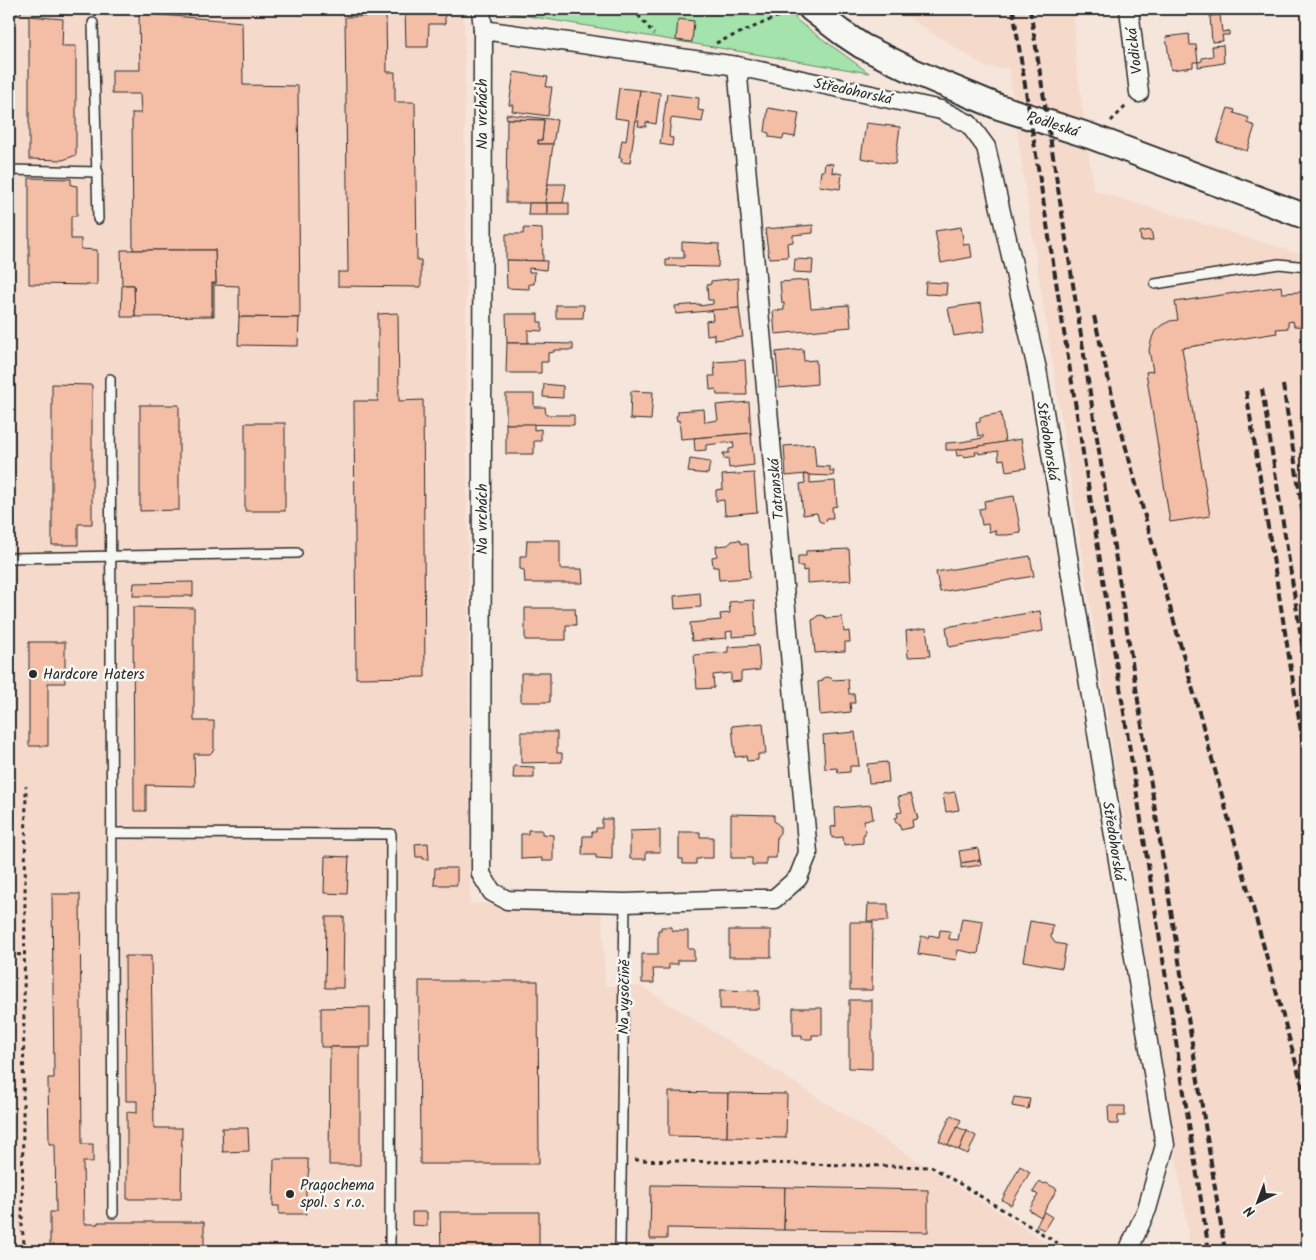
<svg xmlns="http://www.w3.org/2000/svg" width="1316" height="1260" font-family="Kalam,sans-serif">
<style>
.built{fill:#f5d9cb}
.green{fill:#a4e3ac;stroke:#68876c}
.building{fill:#f4bea6;stroke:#2b2b2b}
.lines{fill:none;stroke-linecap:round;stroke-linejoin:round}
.lane-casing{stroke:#2b2b2b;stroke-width:12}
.street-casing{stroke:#2b2b2b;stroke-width:21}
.secondary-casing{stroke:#2b2b2b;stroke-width:28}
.path{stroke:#2b2b2b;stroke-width:3;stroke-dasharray:4 4;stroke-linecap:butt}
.lane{stroke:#f6f6f2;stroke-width:9}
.street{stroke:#f6f6f2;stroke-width:18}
.secondary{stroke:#f6f6f2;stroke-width:24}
.rail{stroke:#2b2b2b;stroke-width:4;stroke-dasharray:8 4;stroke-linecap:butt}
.poi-dot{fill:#2b2b2b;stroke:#f6f6f2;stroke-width:2}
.labels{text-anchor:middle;stroke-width:5;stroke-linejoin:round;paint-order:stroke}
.street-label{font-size:15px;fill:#2b2b2b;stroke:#f6f6f2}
.poi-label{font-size:15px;fill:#2b2b2b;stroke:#f6f6f2;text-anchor:start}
</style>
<rect width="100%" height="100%" fill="#f5e5db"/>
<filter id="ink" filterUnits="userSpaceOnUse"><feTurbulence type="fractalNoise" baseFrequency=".02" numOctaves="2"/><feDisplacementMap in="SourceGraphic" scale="10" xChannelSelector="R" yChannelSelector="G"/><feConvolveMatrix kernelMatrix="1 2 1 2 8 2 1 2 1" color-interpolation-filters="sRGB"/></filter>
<g filter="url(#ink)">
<g class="built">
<path d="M9 9H464L470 903 602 910 605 986H641L1060 1251H20L17 1225 9 521Z"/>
<path d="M895 9H1074L1076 63 1094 193 1096 191 1307 256V1251H1191L1024 180 1009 68 986 67Z"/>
</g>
<path class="green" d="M498 9H786L799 22 869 73 498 11Z"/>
<g class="building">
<path d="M405 9H445V24H429L428 47H406Z"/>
<path d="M1163 9H1192L1165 12V10Z"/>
<path d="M139 13 242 22 243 85 298 86 300 318 239 317V286L214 285V316H212V283H216L215 250H133L132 113H141L140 94H112V70H140Z"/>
<path d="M1220 15 1222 32 1229 31V35H1222L1223 41 1212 42 1210 16Z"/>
<path d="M29 16 63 19 62 46H76V155L63 160 29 159Z"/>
<path d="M386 16 387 72H395V102H415L417 260H421V287L338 286V272H348L345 17Z"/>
<path d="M678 19 694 21 692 42 676 40Z"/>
<path d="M1189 34 1190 45H1196L1198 62H1193V67L1171 70 1166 37Z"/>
<path d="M1223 45 1224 63 1198 67V62L1202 61V58L1213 56 1212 46Z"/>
<path d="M514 72 548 77 546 87H552L548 116 512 111 513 105H509Z"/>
<path d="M619 88 640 90 630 163 621 162 622 158H619L622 140 626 141 629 120 615 118Z"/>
<path d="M640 90 660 93 656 124 646 122V127L638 126 639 121H636Z"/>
<path d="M667 94 699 98 698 110 704 111 702 122 671 118 669 137 673 138 672 146 660 144Z"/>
<path d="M768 108 799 113 795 137 784 135 783 139 769 137V133L765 132Z"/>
<path d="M1228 108 1235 110 1234 113 1249 118 1247 123 1255 126 1247 151 1217 142Z"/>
<path d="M506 114 557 120 553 144H538V140H542L544 120 507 119Z"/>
<path d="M507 119 544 120 542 140H538V144H553L545 203H506Z"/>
<path d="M866 123 900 127 895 164 861 158Z"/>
<path d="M825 163 833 164 832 172 842 174 840 189 819 186 821 171H824Z"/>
<path d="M29 178 71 179V185L77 186V216H71V239H81V249L97 250V285L29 284Z"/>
<path d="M548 184H566L563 203H545Z"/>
<path d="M529 203H547V215H528Z"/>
<rect x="547" y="203" width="22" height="12"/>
<path d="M813 225V233L793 235V242L787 243 788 257 769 258 765 229Z"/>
<path d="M961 227 964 245 970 244 972 257 941 263 935 231Z"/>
<path d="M524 228 542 229 543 261 506 260V234H523Z"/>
<path d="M1151 230 1153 240 1141 241 1140 232Z"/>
<path d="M682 242 719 244 718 267 666 266V260H669V258H684V250H682Z"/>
<path d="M121 250H215L216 283H212V316L135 317 134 285H122Z"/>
<path d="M795 259 813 260 812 273 794 272Z"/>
<path d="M506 260 547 261 546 270 529 268V272H535L534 284H529V289L507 288Z"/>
<path d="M738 278 739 308 676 314 675 306 700 304V306L713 304V300H708L707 285 711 284V281Z"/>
<path d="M808 280 811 308 849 305 851 327 775 334 773 311 784 310V303H782L780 282Z"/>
<path d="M926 282 947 283 946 295 925 294Z"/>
<path d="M122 285H134L135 317H121Z"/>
<path d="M1281 286 1282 293 1299 292 1307 293V327L1294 326 1293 321 1288 322V328L1276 329 1277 333 1182 348 1210 516 1170 522 1146 372 1153 371 1149 350 1152 338 1155 331 1162 325 1170 321 1178 320 1175 302Z"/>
<path d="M981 303 985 331 954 336 948 308Z"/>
<path d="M556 305H584L583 318H556Z"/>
<path d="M739 308 743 337 714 340V334L707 335 706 321 713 320 712 310Z"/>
<path d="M398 313 399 401 423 400 425 677 356 678 354 401H378V314Z"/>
<path d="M506 314H538V322H542V331L528 330V343H507Z"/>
<path d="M239 317 299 318 298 346 238 345Z"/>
<path d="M507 343H529L573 344V350H554V352L548 353V362H541V373H506Z"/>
<path d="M803 349 804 361 816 360 817 384 779 388 776 352Z"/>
<path d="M745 360 747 395H717L716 389 710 390 709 376H715L714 362Z"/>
<path d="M52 384 92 385V524H78V545H52Z"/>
<path d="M544 384 563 386V398L543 397Z"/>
<path d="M631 391 653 392 651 420 630 419Z"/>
<path d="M506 394H534V407H545L546 415H574V425L506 424Z"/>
<path d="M749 402 751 433 681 439 679 420 677 421 676 416 678 415V411L704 409 705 422 718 420 716 405Z"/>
<path d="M140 405H179V510L140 511Z"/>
<path d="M1001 413 1005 442 956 450H946V443L961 442 983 438V435L978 436 976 423 980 422V417Z"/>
<rect x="245" y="423" width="40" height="88"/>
<path d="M506 424H534V430L541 429V441H534V454H506Z"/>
<path d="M751 433 754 465 729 468 728 458 724 459 723 453H729V449L734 448 733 442 706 445V450L695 451 694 438Z"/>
<path d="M1021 439 1026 468 1006 471 1004 459 999 460 998 451 979 454V452H975L976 455 964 457V455L957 456 956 450Z"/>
<path d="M814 444 816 466 830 467V471H834L833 476 806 475V474L786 476 784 446Z"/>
<path d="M690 459 710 462 708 474 688 472Z"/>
<path d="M754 473 757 512 725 515 724 500 716 501V490L723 489 722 475Z"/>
<path d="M804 474 810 475V483L835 481 837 506 832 507 833 518H827L826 521 824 523 819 521 817 513 803 515 800 484 805 483Z"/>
<path d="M1014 496 1021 533 1007 535H996L995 530 989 532 988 524 982 525 979 509 985 508 984 501Z"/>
<path d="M527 540H560V569H582L583 583H525L524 570 520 569V556H526Z"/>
<path d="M739 540 742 544H748L750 578 719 580 718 567H713L712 557 717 556 716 546 728 545 732 541Z"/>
<path d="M849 549 851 580 807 583V570L803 571V566H798V556H806V551Z"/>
<path d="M1030 556 1034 576 940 592 936 572Z"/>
<path d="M193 582V596H133L134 583Z"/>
<path d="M700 593 701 607 675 609 674 596Z"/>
<path d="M754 600 756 635 732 637V631L726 632 727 638 692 641 690 623 721 620 720 614 730 613 729 602Z"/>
<path d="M133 607 194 608V721H214V750L210 754H194L195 786 146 785V811H134Z"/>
<path d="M525 608H575L576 625H566V640H525Z"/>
<path d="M1040 611 1043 631 949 647 946 627Z"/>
<path d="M821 615 824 616 826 618 842 617 844 632 849 631 850 642H845V651L815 653 812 620 815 619 817 616Z"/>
<path d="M926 628 930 656 908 657 906 631Z"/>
<path d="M29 642H65V683H48V746H29Z"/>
<path d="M758 645 760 670 741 672V681L731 682V673L713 675 714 688 697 689 694 655 728 652V647Z"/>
<path d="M538 672H550V702H521V673H538Z"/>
<path d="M827 677 831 678 833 680 848 679 849 694H854L855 703H850L851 712 820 715 818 682 822 681 824 678Z"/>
<path d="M763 723 766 754H758V760L747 761 746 756 735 757 732 726Z"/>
<path d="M521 732H557V753H562V762L521 763Z"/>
<path d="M855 732 859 766H850V772L838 773 837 768 825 769 823 735Z"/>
<path d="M887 762 889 782 869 783 867 764Z"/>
<path d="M514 766 534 767V778H513Z"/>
<path d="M955 792 959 810 946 812 943 794Z"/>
<path d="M911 794 918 819 912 820 913 827 901 830 899 823H896L895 818 898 817 897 813 902 812 898 797Z"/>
<path d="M871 805 873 819 864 820 865 834 863 835V843L844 845 843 837 832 838 831 827 836 826 835 808Z"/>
<path d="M731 814 774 815V821L780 826V833L777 836 776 858H766V865H752V858H731Z"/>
<path d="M602 819H612V859L596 858V855H582L583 836H592V832H596V828H602Z"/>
<path d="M528 830H542V834L553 835V861H542V858L521 859V834H528Z"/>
<path d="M660 830V852H646V859H630V831Z"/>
<path d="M679 832H700V837H713V858H700V859H696V864H683V859H679Z"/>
<path d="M428 843 429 859H423V857H416L415 844Z"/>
<path d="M978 848 980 860 961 863 959 851Z"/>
<path d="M325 856 349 857 347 894 324 893Z"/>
<path d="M980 860 981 865 961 868V863Z"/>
<path d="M435 868H457V885H434Z"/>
<path d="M52 894H80L82 1144H93V1162H83L84 1224H98V1222H204V1246H61V1247H50V1212H56L55 1144H49L48 1078H54Z"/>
<path d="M868 904H888V921H867Z"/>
<path d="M326 917H344L343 988H325Z"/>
<path d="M962 918 983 921 978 954 958 950 956 960 918 954 921 936 928 938 929 935 939 937 940 930 950 931 949 939 958 940Z"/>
<path d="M1030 921 1053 925 1051 937 1055 943 1066 945 1062 968 1023 961Z"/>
<path d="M850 922H873L872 990H850Z"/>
<path d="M661 927H672V930L675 931H688V949H694V960H678V964H669V969H653L654 983H642V954H658V930H661Z"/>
<rect x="729" y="930" width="42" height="27"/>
<path d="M125 956H151L154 1128H182L181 1199H127V1112L137 1113V1101H126Z"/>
<path d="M419 981H538L539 1164H420Z"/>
<path d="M720 990 759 991V1009H720Z"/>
<path d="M849 1000H872V1069L849 1068Z"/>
<path d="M370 1007V1047H321V1008Z"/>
<path d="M793 1008H822V1035H812V1039H802V1035H793Z"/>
<path d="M330 1047H360V1165H329Z"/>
<path d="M669 1092 728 1093 727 1137 669 1136Z"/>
<path d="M728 1093 787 1094 786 1138 727 1137Z"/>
<path d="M1014 1097 1030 1099 1028 1109 1012 1106Z"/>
<path d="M1108 1106H1125V1116H1118V1124H1109Z"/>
<path d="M951 1115 961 1120 948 1145 939 1141Z"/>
<path d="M957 1127 967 1131 959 1150 948 1145Z"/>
<path d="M222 1128H248L249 1151 223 1152Z"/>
<path d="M967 1131 976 1136 968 1154 959 1150Z"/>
<path d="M274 1159H308V1169H309L307 1182 306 1183V1214H279V1206H273Z"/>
<path d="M1020 1166 1030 1172 1011 1205 1002 1200Z"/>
<path d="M1040 1181 1044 1184 1046 1183 1057 1189 1041 1217 1029 1210 1038 1195 1033 1192Z"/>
<path d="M651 1185 785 1187 784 1230 667 1228V1239H650Z"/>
<path d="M785 1187 928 1190V1232L784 1230Z"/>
<path d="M412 1212H427V1226L412 1225Z"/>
<path d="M440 1212H539V1251H441Z"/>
<path d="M1044 1212 1052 1217 1044 1230 1036 1226Z"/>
</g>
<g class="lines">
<g class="lane-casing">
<g id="lane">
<path d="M9 9H17"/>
<path d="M93 23 98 219"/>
<path d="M9 170 98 172"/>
<path d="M1155 284 1279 264 1307 267"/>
<path d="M110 379 113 1213"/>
<path d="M9 558 297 553"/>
<path d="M112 833 391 834 390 1251"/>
<path d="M620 1251 625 903"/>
</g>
</g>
<g class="street-casing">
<g id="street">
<path d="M481 9 483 30 481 874 492 892 507 900 625 903 743 899H774L798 878 808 853 737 66"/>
<path d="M1129 9 1139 93"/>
<path d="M483 30 737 66 941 110 969 124 986 147 1037 369 1165 1145 1147 1209 1128 1251"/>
</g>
</g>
<g class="secondary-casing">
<path id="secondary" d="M811 9 841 32 862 46 913 71 941 83 999 107 1090 136 1307 217"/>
</g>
<g class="path">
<path d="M633 9 654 34"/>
<path d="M716 43 789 12"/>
<path d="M1111 121 1126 106"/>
<path d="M9 954 25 955"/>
<path d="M635 1160 932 1167 1071 1251"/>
<path d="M25 1251 22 1227 26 786"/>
</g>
<use href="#lane" class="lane"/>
<use href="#street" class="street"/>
<use href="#secondary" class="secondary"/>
<g class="rail">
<path d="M1013 9 1209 1251"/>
<path d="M1030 9 1159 835 1225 1251"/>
<path d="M1094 316 1115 408 1307 1103"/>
<path d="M1303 382 1307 409"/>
<path d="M1283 385 1307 540"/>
<path d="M1262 389 1307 675"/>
<path d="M1246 391 1307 768"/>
</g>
</g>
</g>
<g class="poi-dot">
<circle cx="33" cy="674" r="5"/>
<circle cx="290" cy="1194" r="5"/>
</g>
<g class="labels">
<g class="street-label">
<text transform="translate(1134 51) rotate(-97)" y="5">Vodická</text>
<text transform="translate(853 91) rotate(12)" y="5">Středohorská</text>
<text transform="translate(482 114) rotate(-90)" y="5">Na vrchách</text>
<text transform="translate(1053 124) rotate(18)" y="5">Podleská</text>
<text transform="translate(1048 441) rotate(81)" y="5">Středohorská</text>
<text transform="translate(776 489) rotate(-95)" y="5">Tatranská</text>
<text transform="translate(482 519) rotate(-90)" y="5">Na vrchách</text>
<text transform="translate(1114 841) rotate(81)" y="5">Středohorská</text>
<text transform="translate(624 997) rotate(-89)" y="5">Na vysočině</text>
</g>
<g class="poi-label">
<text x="43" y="679">Hardcore Haters</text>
<text x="300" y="1190">Pragochema<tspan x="300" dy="17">spol. s r.o.</tspan></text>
</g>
</g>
<rect width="1316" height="1260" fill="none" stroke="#f6f6f2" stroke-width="30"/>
<rect x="15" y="15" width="1286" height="1230" fill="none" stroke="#2b2b2b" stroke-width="2" filter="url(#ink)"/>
<g transform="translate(1258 1202) rotate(222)" stroke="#f6f6f2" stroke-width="4" paint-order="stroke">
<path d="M0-4L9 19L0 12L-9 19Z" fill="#2b2b2b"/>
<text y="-8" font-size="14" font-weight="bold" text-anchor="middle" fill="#2b2b2b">N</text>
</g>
</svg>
